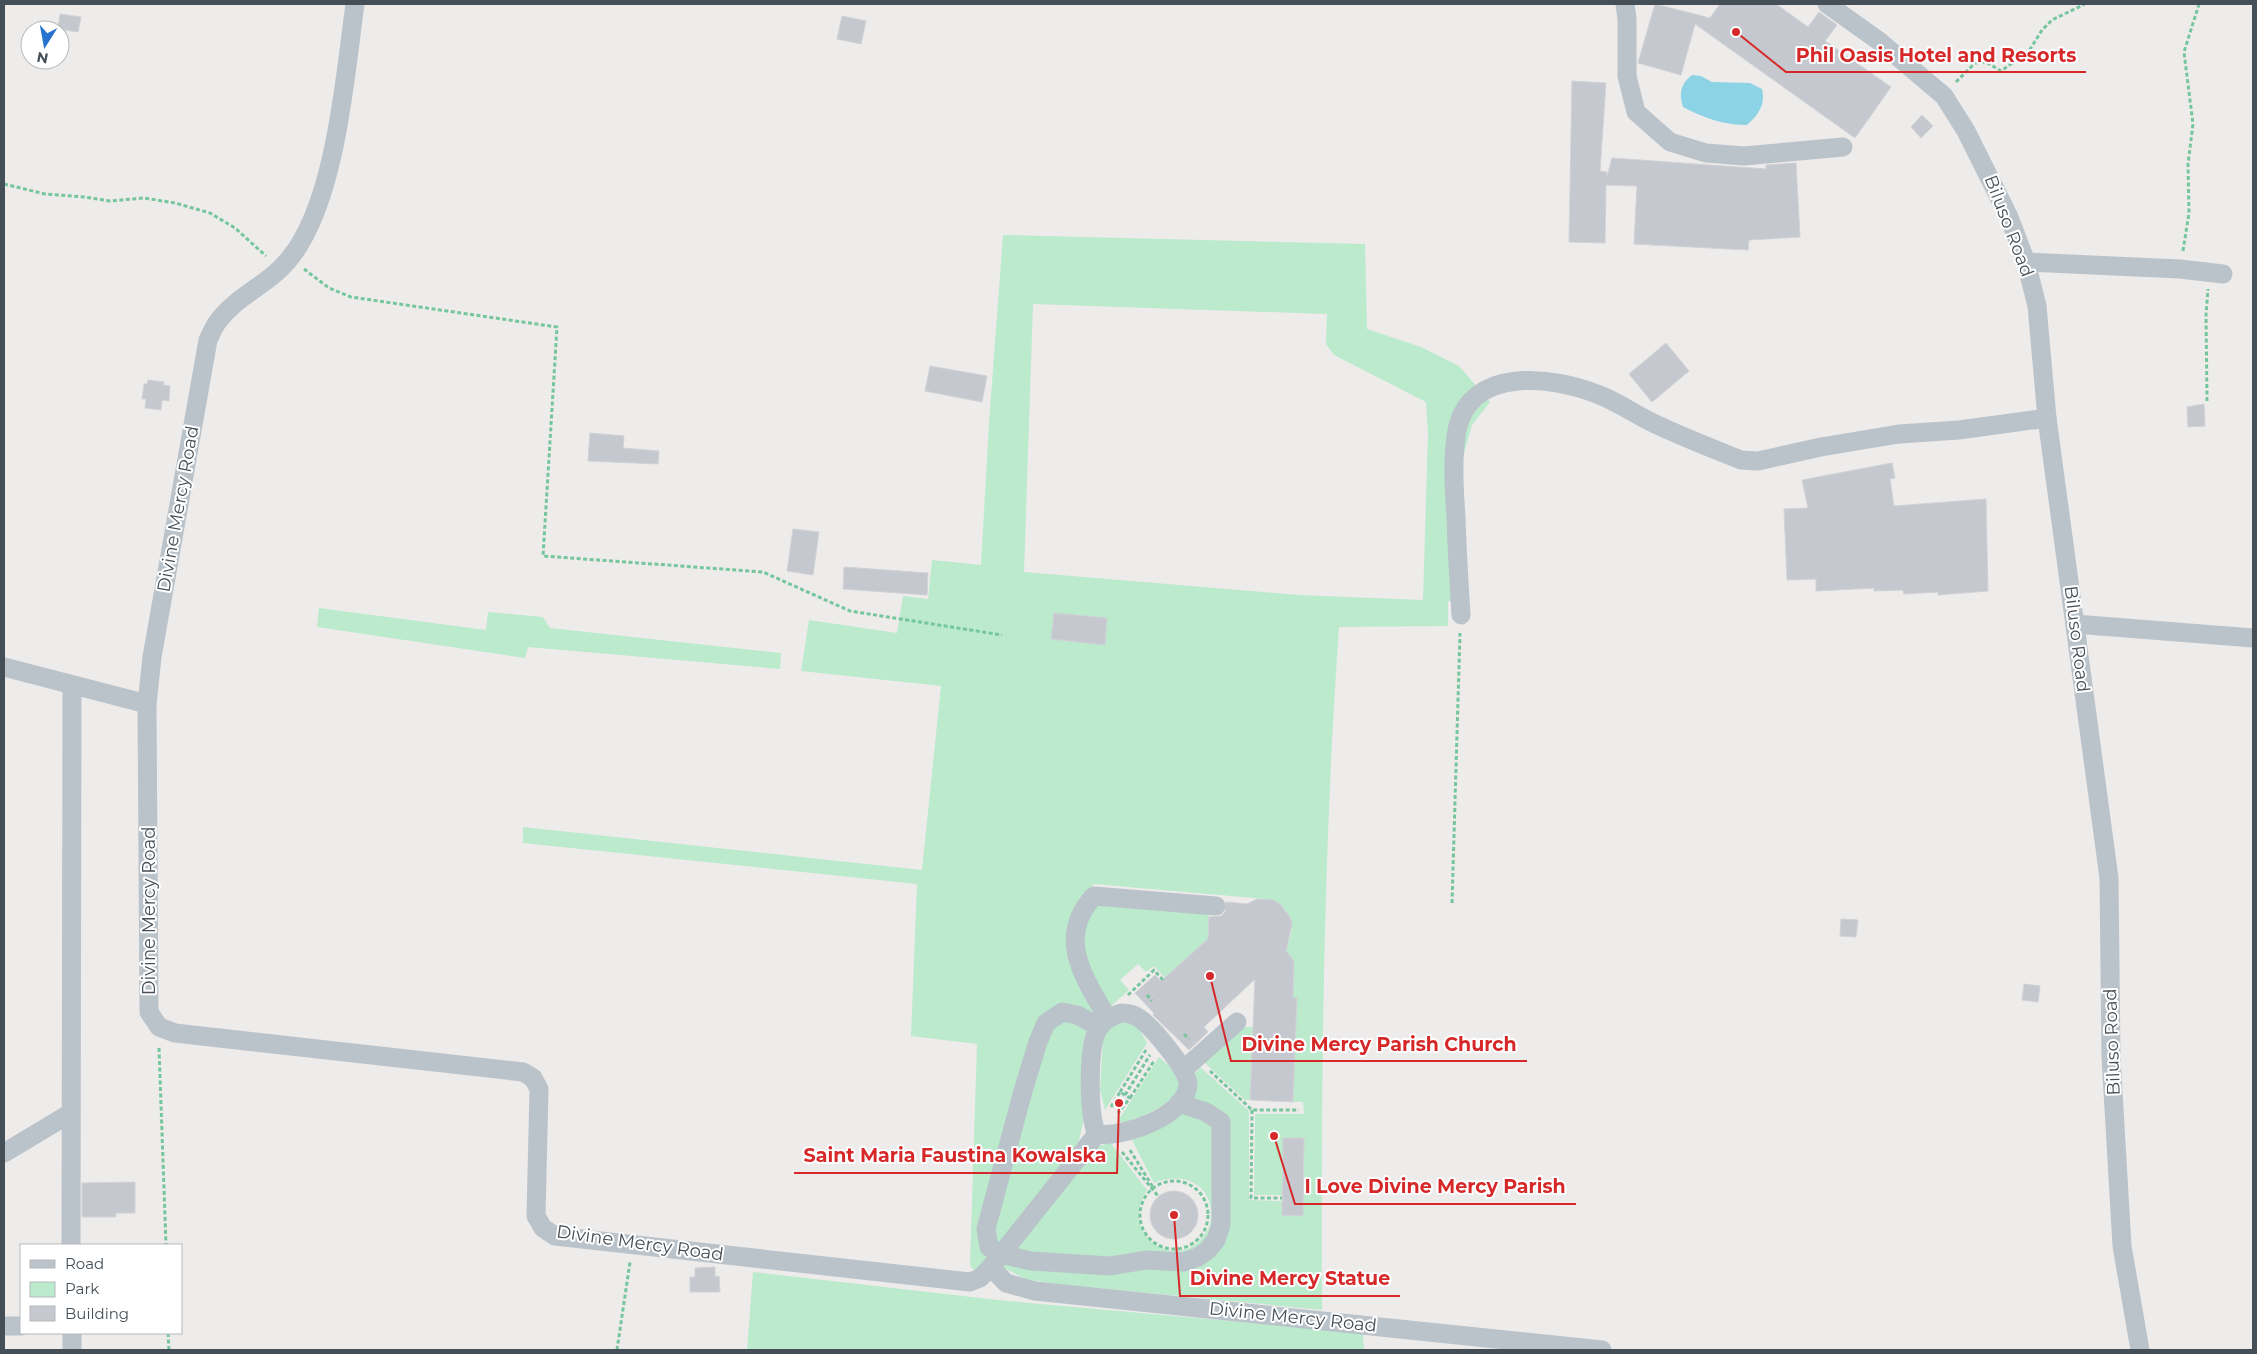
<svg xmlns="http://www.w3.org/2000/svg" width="2257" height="1354" font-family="Montserrat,sans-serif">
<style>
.green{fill:#bbeacd;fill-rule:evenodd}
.water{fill:#8bd3e5}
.building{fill:#c5c8ce;stroke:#d0d2d7}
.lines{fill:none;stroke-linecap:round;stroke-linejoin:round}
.path{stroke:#76c69d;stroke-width:3;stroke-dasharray:4 2.5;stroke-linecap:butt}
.minor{stroke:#bac3ca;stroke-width:19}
.labels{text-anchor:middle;stroke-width:4;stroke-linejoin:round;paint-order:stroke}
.street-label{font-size:18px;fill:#454f57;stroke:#fff}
.leader{fill:none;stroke:#d62828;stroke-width:2}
.callout-dot{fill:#d62828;stroke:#fff;stroke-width:2}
.callout-label{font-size:19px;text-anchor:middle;font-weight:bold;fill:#d62828;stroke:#fff;stroke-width:4;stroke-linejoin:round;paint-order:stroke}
</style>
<rect width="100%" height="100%" fill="#eeebeb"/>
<g class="green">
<path d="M1003 235 1365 244 1367 329 1421 347 1459 366 1490 402 1472 425 1461 464 1468 600 1448 601V626L1339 627C1323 854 1321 1082 1322 1310L1056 1284 1025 1279 999 1265 1098 1147 1110 1142 1147 1190C1117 1235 1178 1275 1205 1234 1212 1225 1213 1213 1209 1201 1201 1178 1174 1174 1154 1183L1131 1138 1152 1129 1200 1067 1249 1111V1200L1282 1201V1215H1303L1304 1138H1283L1282 1195H1254L1255 1114H1304L1303 1102H1293L1297 999 1293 998 1294 961 1284 949C1299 929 1291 904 1265 899L1094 884 1076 908 1068 947V959L1073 973 1099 1014 1085 1089 1083 1123 1078 1144 976 1273 970 1265 977 1044 911 1036 917 884 523 843V827L922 870 941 686 801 671 809 620 897 633 903 596 928 599 932 560 981 565 989 423ZM1033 304 1327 314 1326 344 1334 355 1426 402 1428 433 1423 600 1299 595 1024 572Z"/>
<path d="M319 608 486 630 488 612 543 617 550 628 781 653 780 669 528 647 525 658 317 627Z"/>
<path d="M1098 902 1209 911 1208 939 1165 978 1154 966 1146 972 1138 964 1120 980 1129 990 1111 1006C1095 987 1074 953 1084 927 1087 918 1093 910 1098 902Z"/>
<path d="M1130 1022 1139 1029 1147 1043 1105 1110 1100 1090 1103 1038C1108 1028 1117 1021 1130 1022Z"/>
<path d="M1245 1027H1253L1250 1100H1245L1204 1062Z"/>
<path d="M1159 1057C1167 1064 1176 1070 1179 1081 1184 1100 1138 1119 1124 1123L1118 1121Z"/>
<path d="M753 1272 998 1300 1363 1333 1364 1350H747Z"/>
</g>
<path class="water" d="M1692 75 1701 76 1712 82 1750 83 1762 89C1766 105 1758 115 1747 125 1724 125 1704 118 1683 107 1679 94 1680 84 1692 75Z"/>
<g class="building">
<path d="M1655 4 1710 18 1720 4H1776L1808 27 1819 12 1837 25 1825 41 1891 87 1855 138 1695 24 1681 75 1638 63Z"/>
<path d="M60 14 81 17 78 32 58 29Z"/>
<path d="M842 16 866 21 861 44 837 39Z"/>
<path d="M1572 81 1606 83 1600 171 1607 172V177L1612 158 1766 169V165L1796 163 1800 237 1749 240 1748 250 1634 244 1637 186 1606 185 1605 243 1569 242Z"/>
<path d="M1922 115 1933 126 1921 138 1911 127Z"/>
<path d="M1666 343 1689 371 1652 402 1629 374Z"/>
<path d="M930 366 987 376 982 402 925 391Z"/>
<path d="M148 380 164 382 163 385 170 386 169 401 162 400 161 410 145 408 146 399H142L144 384H147Z"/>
<path d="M2204 404 2205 426 2188 427 2187 407Z"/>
<path d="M590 433 624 436 623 448 659 451 658 464 588 461Z"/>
<path d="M1892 463 1895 478 1890 479 1894 506 1986 499 1988 591 1938 595V592L1904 594 1903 590 1874 591V588L1816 591V579L1787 580 1784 509 1808 508 1802 480Z"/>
<path d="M793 529 819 532 813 575 787 571Z"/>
<path d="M844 567 928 573 927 595 843 589Z"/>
<path d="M1054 613 1107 618 1105 645 1051 639Z"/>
<path d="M1257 899 1273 900 1280 904 1290 917 1292 925 1286 951 1294 961 1293 998H1297L1293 1102 1250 1100 1255 979 1204 1027 1208 1032 1189 1050 1153 1015 1154 1013 1135 993 1155 975 1161 981 1208 939 1209 917 1221 916 1225 912 1226 902 1247 904Z"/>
<path d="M1841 919 1858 920 1856 937 1840 936Z"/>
<path d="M2024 984 2040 986 2038 1002 2022 1000Z"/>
<path d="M1283 1138H1304L1303 1216 1282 1215Z"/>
<path d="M135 1182V1213H116V1217H82V1183Z"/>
<circle cx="1174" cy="1215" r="24"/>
<path d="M715 1267V1277L719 1276 720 1292H690V1277H695V1268Z"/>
</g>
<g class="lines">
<g class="path">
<path d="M1956 82 1975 63 1986 62 2001 71 2029 51 2042 30 2052 20 2085 4"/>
<path d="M4 184 45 194 84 197 110 201 144 198 175 203 210 213 235 228 266 256"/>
<path d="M2183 251 2189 213 2188 164 2193 124 2184 52 2199 4"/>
<path d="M304 269 329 288 351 297 557 327 543 556 763 572 850 611 1002 635"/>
<path d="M2207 401 2206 315 2208 289"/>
<path d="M1452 903 1460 633"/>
<path d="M1128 995 1154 970 1163 980"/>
<path d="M1147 995 1152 1001"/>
<path d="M1184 1034 1189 1039"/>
<path d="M159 1048 166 1245"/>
<path d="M1210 1071 1252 1110H1299"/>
<path d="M1120 1092 1146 1050"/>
<path d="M1125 1095 1150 1055"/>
<path d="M1130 1098 1154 1061"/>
<path d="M1111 1107 1120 1092 1130 1098 1118 1113"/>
<path d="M1252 1110 1251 1198H1282"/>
<path d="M1130 1150 1154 1189"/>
<path d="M1122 1152 1158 1196"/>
<circle cx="1174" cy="1215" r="34"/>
<path d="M168 1333 169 1350"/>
<path d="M617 1350 630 1262"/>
</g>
<g class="minor">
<path d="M355 4C345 76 336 201 290 258 271 283 238 295 219 320 214 326 211 334 208 340L152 657 147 704 149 1012 159 1027 175 1033 523 1072 533 1078 539 1089 536 1216 543 1228 555 1236 970 1282 980 1278 991 1267 1097 1134"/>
<path d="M1625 4 1627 19V76L1636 112 1670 142 1706 153 1744 156 1843 147"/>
<path d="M1827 4 1879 41 1944 96 1966 131 2009 217 2026 262 2037 306 2047 418 2109 878 2111 1057 2122 1246 2140 1350"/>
<path d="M2026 262 2180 269 2223 274"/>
<path d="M1461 615C1459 583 1457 550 1456 517 1454 488 1452 459 1457 430 1470 366 1552 376 1597 394 1616 401 1633 413 1651 422 1680 436 1711 448 1741 460L1758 461 1821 447 1899 434 1959 430 2047 418"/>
<path d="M2075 624 2253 638"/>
<path d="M4 667 147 704"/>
<path d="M1121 1013C1128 1013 1134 1014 1139 1018 1152 1027 1189 1070 1188 1085 1186 1116 1123 1138 1097 1134 1088 1116 1088 1049 1097 1031 1102 1021 1111 1016 1121 1013Z"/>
<path d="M1108 1019C1085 979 1055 938 1094 896L1216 906"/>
<path d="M1100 1027 1077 1015 1062 1012 1046 1023 1038 1042 1023 1091 986 1229 989 1247 1001 1254 1031 1261 1110 1266 1146 1260 1184 1262 1198 1257 1208 1250 1216 1240 1221 1225V1122L1206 1112 1179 1103"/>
<path d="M1184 1069 1237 1022"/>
<path d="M4 1153 69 1114"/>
<path d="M71 1245 72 685"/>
<path d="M991 1267 1006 1283 1035 1291 1602 1350"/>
<path d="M4 1326H21"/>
<path d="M72 1333V1350"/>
</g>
</g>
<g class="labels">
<g class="street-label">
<text transform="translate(2009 226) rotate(69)" y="6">Biluso Road</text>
<text transform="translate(178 509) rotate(-80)" y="6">Divine Mercy Road</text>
<text transform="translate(2077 639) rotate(83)" y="6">Biluso Road</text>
<text transform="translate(149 911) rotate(-90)" y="6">Divine Mercy Road</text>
<text transform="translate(2112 1042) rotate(-92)" y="6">Biluso Road</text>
<text transform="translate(640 1243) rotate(8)" y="6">Divine Mercy Road</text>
<text transform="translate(1293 1317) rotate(6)" y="6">Divine Mercy Road</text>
</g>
</g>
<path class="leader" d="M1736 32L1786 72H2086M1210 976L1231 1061H1527M1119 1103L1117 1173H794M1274 1136L1295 1204H1576M1174 1215L1180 1296H1400"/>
<g class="callout-dot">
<circle cx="1736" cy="32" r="5"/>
<circle cx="1210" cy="976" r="5"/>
<circle cx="1119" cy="1103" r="5"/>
<circle cx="1274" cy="1136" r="5"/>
<circle cx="1174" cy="1215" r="5"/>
</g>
<g class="callout-label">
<text x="1936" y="62">Phil Oasis Hotel and Resorts</text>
<text x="1379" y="1051">Divine Mercy Parish Church</text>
<text x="955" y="1162">Saint Maria Faustina Kowalska</text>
<text x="1435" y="1193">I Love Divine Mercy Parish</text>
<text x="1290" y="1285">Divine Mercy Statue</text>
</g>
<rect width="2257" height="1354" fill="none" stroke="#454f57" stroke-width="10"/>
<rect x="20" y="1244" width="162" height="90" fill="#ffffff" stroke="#b5b9bc"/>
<rect x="30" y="1260" width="25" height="8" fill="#bac3ca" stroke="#b5b9bc"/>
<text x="65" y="1269" font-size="15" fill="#454f57">Road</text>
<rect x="30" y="1282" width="25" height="15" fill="#bbeacd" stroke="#b5b9bc"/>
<text x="65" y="1294" font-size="15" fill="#454f57">Park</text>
<rect x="30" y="1306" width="25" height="15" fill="#c5c8ce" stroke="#b5b9bc"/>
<text x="65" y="1319" font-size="15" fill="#454f57">Building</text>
<g transform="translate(45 45) rotate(191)"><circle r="24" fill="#ffffff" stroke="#b5b9bc"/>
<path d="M0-4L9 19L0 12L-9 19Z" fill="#2572cf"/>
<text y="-8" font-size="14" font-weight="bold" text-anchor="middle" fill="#454f57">N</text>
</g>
</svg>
